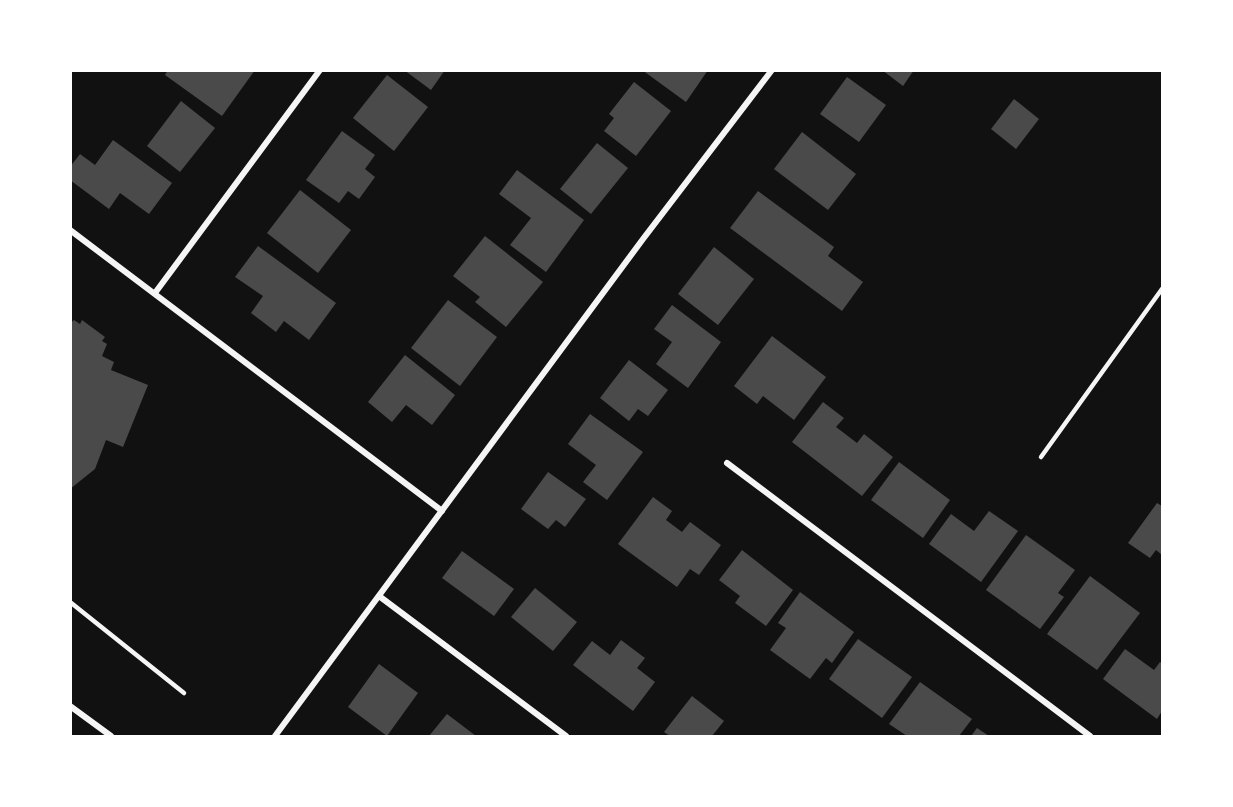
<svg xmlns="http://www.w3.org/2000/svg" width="1233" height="807" font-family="'Exo 2',sans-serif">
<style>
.building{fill:#4a4a4a}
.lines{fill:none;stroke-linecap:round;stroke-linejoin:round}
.service{stroke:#f5f5f5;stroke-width:4.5}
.minor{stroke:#f5f5f5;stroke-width:6}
</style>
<rect width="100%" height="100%" fill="#111"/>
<g class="building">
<path d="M168 70H255L222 116 165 75Z"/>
<path d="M404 70H445L431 90Z"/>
<path d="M642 70H708L686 102Z"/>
<path d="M882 70H914L903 86Z"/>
<path d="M387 75 428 107 394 151 353 118Z"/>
<path d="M847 77 886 105 859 142 820 114Z"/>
<path d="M634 82 671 111 636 156 604 131 614 118 609 114Z"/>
<path d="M1014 99 1039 119 1016 149 991 129Z"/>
<path d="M181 101 215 128 180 172 147 146Z"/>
<path d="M342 131 375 155 365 169 375 177 359 199 348 191 339 203 306 180Z"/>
<path d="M802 132 856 174 828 210 774 169Z"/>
<path d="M113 140 172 183 149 214 120 193 109 209 70 180V167L80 154 95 165Z"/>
<path d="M597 143 628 168 591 214 560 189Z"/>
<path d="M517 170 584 220 546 272 510 245 531 218 499 194Z"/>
<path d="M300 190 351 230 318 273 267 233Z"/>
<path d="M758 191 834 247 828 256 863 282 842 311 730 228Z"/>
<path d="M485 236 543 282 506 327 475 302 480 297 453 276Z"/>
<path d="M258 246 336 303 309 340 284 321 276 332 251 313 263 296 235 277Z"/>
<path d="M714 247 754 279 718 325 678 294Z"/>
<path d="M448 300 497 337 460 386 411 348Z"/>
<path d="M672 305 721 342 688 388 656 364 672 342 654 329Z"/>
<path d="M74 320 80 324 82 320 105 337 102 341 107 344 102 356 114 362 111 370 148 385 123 447 106 440 95 469 70 489V323Z"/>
<path d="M772 336 826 377 794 420 763 396 757 404 734 386Z"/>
<path d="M405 355 455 395 432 425 406 405 392 422 368 402Z"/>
<path d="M629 360 668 390 648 416 638 409 629 421 600 398Z"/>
<path d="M823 402 844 418 836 427 857 443 864 434 893 457 862 496 792 442Z"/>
<path d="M590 414 643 452 607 500 583 482 596 465 568 444Z"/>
<path d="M899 462 950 500 923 538 871 500Z"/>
<path d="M548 472 586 499 565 527 556 520 548 529 521 509Z"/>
<path d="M653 497 672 511 666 520 682 532 690 522 721 545 699 575 690 569 677 587 618 544Z"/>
<path d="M1157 503 1162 506V555L1156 550 1150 558 1128 543Z"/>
<path d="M989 511 1018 531 981 582 929 544 951 514 974 531Z"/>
<path d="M1026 535 1075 570 1058 593 1064 597 1040 629 986 590Z"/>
<path d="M742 550 793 590 766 626 735 603 740 596 719 580Z"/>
<path d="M462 551 514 589 494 616 442 578Z"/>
<path d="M1090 576 1140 613 1097 670 1047 634Z"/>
<path d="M535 588 577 622 553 651 511 617Z"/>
<path d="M800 592 854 632 832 663 826 658 810 679 770 650 786 628 778 623Z"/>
<path d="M858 639 912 677 882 718 829 679Z"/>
<path d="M621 640 645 658 637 668 655 682 633 711 573 665 592 641 610 655Z"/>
<path d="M1125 649 1154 670 1160 662 1162 664V711L1157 719 1103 679Z"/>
<path d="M379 664 418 693 387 736 348 707Z"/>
<path d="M920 682 972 719 959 736H907L889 724Z"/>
<path d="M692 696 724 721 712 736H670L664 732Z"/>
<path d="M447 714 476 736H429Z"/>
<path d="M977 728 989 736H971Z"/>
</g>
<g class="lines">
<g class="service">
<path d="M1041 457 1162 289"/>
<path d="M70 602 184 693"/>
</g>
<g class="minor">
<path d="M70 230 442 511"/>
<path d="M155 293 320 70"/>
<path d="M727 463 1090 736"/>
<path d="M379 596 566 736"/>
<path d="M70 706 111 736"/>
<path d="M275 736 643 239 772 70"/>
</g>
</g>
<rect width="1233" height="807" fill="none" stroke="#ffffff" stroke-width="144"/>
</svg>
